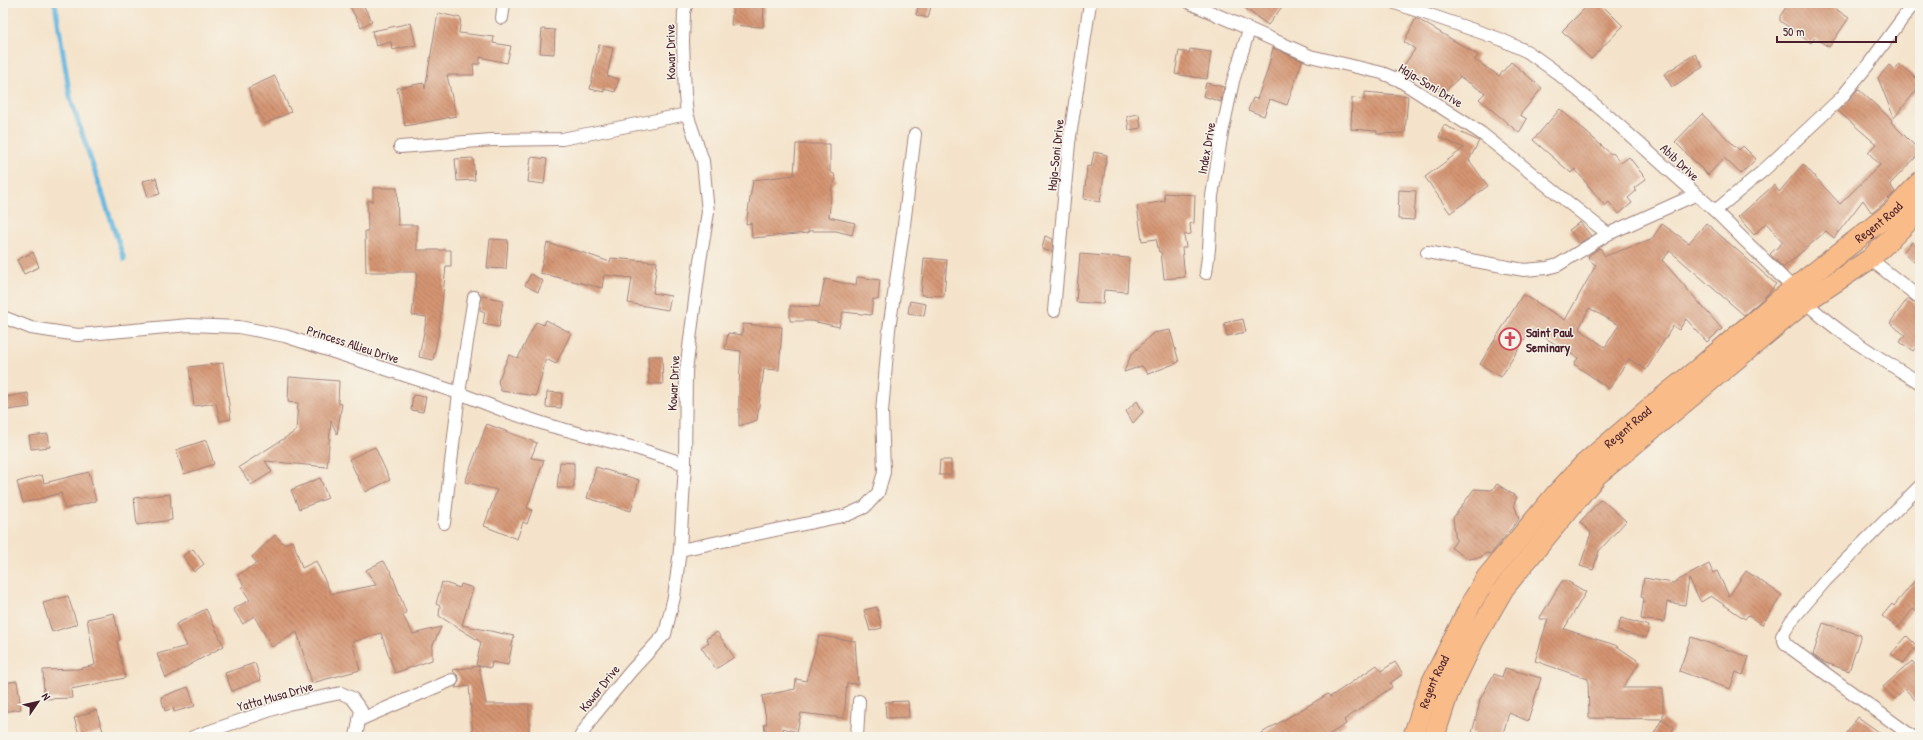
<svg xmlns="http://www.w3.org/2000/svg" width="1923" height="740" font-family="'Patrick Hand',sans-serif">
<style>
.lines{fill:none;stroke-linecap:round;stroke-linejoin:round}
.stream{stroke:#64b6df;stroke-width:5}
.building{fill:url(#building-back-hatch);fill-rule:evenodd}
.minor-casing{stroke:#9f817a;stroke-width:14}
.primary-casing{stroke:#9f817a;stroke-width:22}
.minor{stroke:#fff;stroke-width:12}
.primary{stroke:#f9bc89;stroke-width:20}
.labels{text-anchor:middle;stroke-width:3;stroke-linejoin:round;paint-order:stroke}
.street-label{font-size:13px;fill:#4a1f2b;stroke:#f7f3e8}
.poi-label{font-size:13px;font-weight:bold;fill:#4a1f2b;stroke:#f7f3e8;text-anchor:start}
</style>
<defs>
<pattern id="building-back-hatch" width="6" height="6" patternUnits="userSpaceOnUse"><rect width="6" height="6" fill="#d49472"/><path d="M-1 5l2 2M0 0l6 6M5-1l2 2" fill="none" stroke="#ae785e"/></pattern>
</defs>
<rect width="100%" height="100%" fill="#f7f3e8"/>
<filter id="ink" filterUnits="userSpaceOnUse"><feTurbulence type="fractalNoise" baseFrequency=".025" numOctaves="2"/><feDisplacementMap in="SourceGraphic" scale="8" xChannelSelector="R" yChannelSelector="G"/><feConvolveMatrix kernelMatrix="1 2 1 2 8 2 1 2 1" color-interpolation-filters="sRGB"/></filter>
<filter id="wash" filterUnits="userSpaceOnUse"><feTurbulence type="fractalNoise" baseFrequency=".012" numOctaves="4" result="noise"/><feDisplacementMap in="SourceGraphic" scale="16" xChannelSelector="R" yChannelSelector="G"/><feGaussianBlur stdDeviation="0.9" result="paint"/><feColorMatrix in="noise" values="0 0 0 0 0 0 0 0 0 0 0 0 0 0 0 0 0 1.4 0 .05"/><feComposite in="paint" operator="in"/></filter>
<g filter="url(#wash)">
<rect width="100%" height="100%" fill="#f4e3ca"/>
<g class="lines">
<path class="stream" d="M55 3 70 97 124 259"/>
</g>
<g id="blocks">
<g class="building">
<path d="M348 3H362L372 21 361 27Z"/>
<path d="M733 3H764L763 27 731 25Z"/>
<path d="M919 3 931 6 928 18 916 15Z"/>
<path d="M1238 3H1285L1268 25Z"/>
<path d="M1590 3H1600L1623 26 1591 59 1562 31Z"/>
<path d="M1789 3H1827L1849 18 1829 47 1815 38 1811 43 1780 21V16Z"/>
<path d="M438 13 461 18 459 33 494 37 493 43 511 46 507 63 480 57V64H473L474 75H447L456 116 405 126 397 88 424 83 425 89Z"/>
<path d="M1416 18 1478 55 1475 60 1499 76 1511 62 1542 88 1520 115 1527 119 1519 133 1479 99 1485 93 1460 77 1443 93 1431 86 1421 75 1419 77 1403 67 1415 49 1404 42Z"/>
<path d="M411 23 416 45 392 50 391 42 376 46 372 31Z"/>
<path d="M542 29 555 30 554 54 540 53Z"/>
<path d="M599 45 613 48 607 76 619 79 615 92 604 89V92L590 89Z"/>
<path d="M1273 48 1302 61 1287 105 1270 99 1264 116 1248 110 1253 98 1257 99 1267 72Z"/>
<path d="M1190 49 1211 52 1207 79 1175 74 1179 51 1189 53Z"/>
<path d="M1695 54 1703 67 1672 87 1664 74Z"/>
<path d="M1899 64 1920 81V86L1894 118 1878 78 1889 65 1895 70Z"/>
<path d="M275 76 291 112 264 124 248 88Z"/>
<path d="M1206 83 1224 87 1221 102 1203 96Z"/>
<path d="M1858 89 1892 120 1891 122 1920 151V153L1890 184 1895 192 1884 203 1872 213 1863 200 1834 238 1826 231 1783 268 1770 254 1783 242 1766 223 1754 235 1738 217 1774 185 1779 192 1803 164 1840 204 1880 165 1868 152 1876 144 1838 111Z"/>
<path d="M1365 92 1408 96 1405 133 1377 134V131L1351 129 1352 98 1365 99Z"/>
<path d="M1560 109 1611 154 1613 153 1621 163 1629 157 1646 179 1634 188 1636 191 1628 198 1632 203 1619 214 1609 202 1605 206 1575 169 1571 173 1533 140Z"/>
<path d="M1139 114 1141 128 1129 130 1127 116Z"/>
<path d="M1702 114 1739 150 1743 146 1756 159 1741 174 1724 158 1708 175 1675 142Z"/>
<path d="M1444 125 1479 141 1469 160 1488 186 1450 213 1425 177 1464 148 1439 137Z"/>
<path d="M796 144H830V172L834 174 836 180 832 185 829 217 855 223 852 235 836 231H808V233L752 238 751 223 746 224 753 180 794 175Z"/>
<path d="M1094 152 1107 155 1100 202 1084 199 1087 166 1091 167Z"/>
<path d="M531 157 547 159 544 184 528 182Z"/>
<path d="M473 158 475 180 457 181 455 159Z"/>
<path d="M156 178 160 194 148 197 143 181Z"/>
<path d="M373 188H397L398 225H417V250H451V266H446L439 331 433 360 419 357 427 317 412 315 417 272H366L365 231H368L367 201H373Z"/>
<path d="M1399 190 1416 191 1414 220 1398 219Z"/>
<path d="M1164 193 1195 195 1194 223 1190 224 1191 234 1184 235 1186 247 1182 248 1185 277 1164 279 1161 252H1159L1156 239 1142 241 1137 206 1165 201Z"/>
<path d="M1580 222 1591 236 1579 243 1569 230Z"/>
<path d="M1706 223 1776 284 1766 296 1744 315 1670 251 1662 260 1722 329 1707 342 1686 319 1679 330 1673 326 1646 370 1629 359 1609 389 1574 364 1578 358 1531 329 1501 377 1480 364 1523 294 1565 320 1596 265 1590 261 1588 256 1600 248 1605 256 1651 240 1662 224 1689 243ZM1589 308 1619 325 1605 347 1579 329Z"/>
<path d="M1045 236 1053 239 1052 252 1042 249Z"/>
<path d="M490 239 508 240 506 269 487 268Z"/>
<path d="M1912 242 1920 249V255L1914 262 1903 252Z"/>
<path d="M547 243 584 253 610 262 611 258 657 262 653 293 671 296 668 310 628 303 632 278 604 275 602 288 540 273Z"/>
<path d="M33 252 39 267 24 274 17 260Z"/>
<path d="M1080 254 1129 258 1127 292 1104 290 1103 304 1076 302Z"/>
<path d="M924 258 947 260 944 296 921 295Z"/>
<path d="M531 274 543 281 538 292 525 285Z"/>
<path d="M857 277 880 280 878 300 873 299 871 315 843 312 839 327 812 321H790V306L819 307 825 279 856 286Z"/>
<path d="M481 296 503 300 499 327 483 324 485 312 480 310Z"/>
<path d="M1908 298 1920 307V342L1913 351 1900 342 1905 335 1890 323Z"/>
<path d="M910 301 926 304 924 316 908 313Z"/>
<path d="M1243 319 1246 332 1227 336 1224 323Z"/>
<path d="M546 320 571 333 556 364 546 359 536 396 501 391 498 381 509 355 518 358 536 322 544 325Z"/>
<path d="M743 324 782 327 779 370 764 369 757 420 739 426V384L741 351 725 349 728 333 742 335Z"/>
<path d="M1170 330 1179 362 1148 374 1142 366 1124 372 1131 355 1153 333Z"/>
<path d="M648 356H662L663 384H649Z"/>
<path d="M223 363 231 419 220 421 216 403 194 406 189 367Z"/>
<path d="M289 377 339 381 338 403 342 404 337 434 331 421 327 467 265 461 272 472 251 485 239 467 296 431 298 403 288 402Z"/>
<path d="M547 392 562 393 561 408 546 407Z"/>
<path d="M28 393 30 407 8 410 6 397Z"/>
<path d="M413 395 426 397 423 412 411 410Z"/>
<path d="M1137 401 1143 412 1133 423 1126 411Z"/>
<path d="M487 424 537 443 531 458 544 460 527 508 532 510 527 524 523 522 517 539 484 526 497 490 465 482Z"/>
<path d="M48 434 50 447 31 449 29 436Z"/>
<path d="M206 440 214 464 184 474 176 450Z"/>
<path d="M375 447 390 480 365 492 349 459Z"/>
<path d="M940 460H951V475H939Z"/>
<path d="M560 462 574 463V488H557Z"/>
<path d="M596 467 639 480 631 511 587 498Z"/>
<path d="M89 472 96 501 65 509 61 493 23 503 17 482 42 475 44 483Z"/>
<path d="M320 478 328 498 299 509 291 490Z"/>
<path d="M1497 484 1517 497 1514 504 1519 519 1491 554 1486 553 1481 557 1469 559 1451 548 1456 541 1453 518 1474 489 1492 490Z"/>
<path d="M170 494 172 520 137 525 134 498Z"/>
<path d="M1601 499 1626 521 1599 551 1593 570 1580 566 1591 533 1580 522Z"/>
<path d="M275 535 284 544 293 541 302 568 316 561 331 594 376 585 366 570 383 561 391 572 406 612 403 616 413 634 441 627 432 647V660L395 673 381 633 352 642 360 670 312 683 297 632 272 647 254 616 243 624 233 609 250 600 242 588 244 586 238 575 257 563 252 557Z"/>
<path d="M193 549 204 564 194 572 183 556Z"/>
<path d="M1709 564 1713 573 1717 571 1729 596 1746 571 1782 595 1762 625 1748 615 1745 619 1711 596 1701 602 1689 579 1685 605 1667 602 1664 622 1641 619 1644 598 1641 597 1644 578 1673 583Z"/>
<path d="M1920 574V614L1913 609 1898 628 1882 616 1892 604 1894 606Z"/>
<path d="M1562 581H1567L1586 592 1564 629 1615 645 1640 662 1622 688H1663V719L1589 718 1588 679 1535 661 1548 619H1539Z"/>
<path d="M442 582 460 588 461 584 473 588 462 625 514 636 508 665 492 662 491 668 476 665 481 642 439 616 440 606 436 604Z"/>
<path d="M68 596 77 624 52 632 43 603Z"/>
<path d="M877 607 882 628 870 631 864 610Z"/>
<path d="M206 609 224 646 166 678 157 654 187 646 176 624Z"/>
<path d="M114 613 120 640 117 641 125 678 71 689 72 698 44 699 43 670 78 669 95 665 87 619Z"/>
<path d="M1621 618 1649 626 1646 638 1617 631Z"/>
<path d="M1823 623 1861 635 1849 671 1823 662 1813 655Z"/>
<path d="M717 632 734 657 716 669 701 647 709 643 706 639Z"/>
<path d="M819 636 855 641 858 684 847 683 844 718 801 713 797 732 783 728 784 735 766 737 764 724H767L762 696 795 689 796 679 806 681Z"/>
<path d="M1907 636 1917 646 1903 663 1891 654Z"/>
<path d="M1691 637 1749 657 1743 675 1736 672 1730 689 1679 671Z"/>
<path d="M1912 661 1920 671V705L1905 689 1895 699 1883 687Z"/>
<path d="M1395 662 1403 674 1390 683 1392 687 1344 720 1346 724 1325 737H1255L1328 694 1330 697 1377 665 1381 671Z"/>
<path d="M255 663 261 680 232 691 225 673Z"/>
<path d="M479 666 486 704H529V737H473L469 686 455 688 459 681V677L452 670Z"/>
<path d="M1505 668 1541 678 1528 721 1509 713 1502 737H1474L1475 733H1472L1480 701H1479L1494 674 1502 677Z"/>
<path d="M17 681 21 709 3 712V683Z"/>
<path d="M188 687 195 706 174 712 173 708 165 711 161 697Z"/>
<path d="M908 701 909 717 886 718 885 702Z"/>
<path d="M96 710 103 731 80 737 74 718Z"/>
<path d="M1858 717 1886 737H1844Z"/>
<path d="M1662 719 1674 727 1669 737H1652Z"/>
</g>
</g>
</g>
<g filter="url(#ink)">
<use href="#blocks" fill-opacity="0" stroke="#9f817a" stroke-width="1"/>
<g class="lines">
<g class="minor-casing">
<g id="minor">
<path d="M1190 3 1310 56 1382 73 1399 80 1481 133 1608 234"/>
<path d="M1395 3 1500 39 1528 52 1556 72 1605 113 1715 211 1794 289C1823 325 1880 358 1920 383"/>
<path d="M502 18 504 3"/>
<path d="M400 147 492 140 562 139 687 114"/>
<path d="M1715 211 1764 170 1841 98 1868 65 1914 3"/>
<path d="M1427 252 1524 270 1547 268 1558 265 1608 234 1695 195"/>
<path d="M1870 259 1920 298"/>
<path d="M1206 273 1209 249 1212 196 1221 138 1233 81 1249 30"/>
<path d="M1054 311 1069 143 1090 3"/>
<path d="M3 317 31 328 78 335 189 325 239 327 285 336 459 393 502 410 551 426 639 449 685 464"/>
<path d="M444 523 459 393 474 297"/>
<path d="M680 550 847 515 865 507 878 493 884 472 882 412 889 329 903 233 915 134"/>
<path d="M359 720 452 680"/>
<path d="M193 737 288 704 341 693 352 698 361 710 356 737"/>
<path d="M580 737 593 717 631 671 665 634 674 597 680 550 685 464 686 371 700 261 708 212 703 161 687 114 685 95 683 42 684 12 687 3"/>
<path d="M857 737 859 701"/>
<path d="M1913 737 1792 649 1785 643 1782 636 1791 621 1825 581 1920 486"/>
</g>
</g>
<g class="primary-casing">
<g id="primary">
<path id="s1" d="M1413 737 1430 686 1472 602 1487 577 1556 494 1584 464 1654 404 1699 368 1779 300 1892 212 1920 182"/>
<path d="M1434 737 1448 694 1474 640 1504 588 1597 475 1805 302 1870 259 1920 210"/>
</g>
</g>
<use href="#minor" class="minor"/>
<use href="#primary" class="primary"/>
</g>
</g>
<defs>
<g id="church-ring" transform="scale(1.15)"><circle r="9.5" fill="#f7f3e8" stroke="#d1495b" stroke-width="1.5"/><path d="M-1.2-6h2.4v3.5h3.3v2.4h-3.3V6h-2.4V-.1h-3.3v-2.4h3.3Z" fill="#d1495b"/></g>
</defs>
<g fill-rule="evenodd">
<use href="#church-ring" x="1510" y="339"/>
</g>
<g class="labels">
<g class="street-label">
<text transform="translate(670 52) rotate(-91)" y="5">Kowar Drive</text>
<text transform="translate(1431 85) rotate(31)" y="5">Haja-Soni Drive</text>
<text transform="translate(1206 148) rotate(-80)" y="5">Index Drive</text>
<text transform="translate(1055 155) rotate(-84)" y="5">Haja-Soni Drive</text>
<text transform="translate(1680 162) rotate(43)" y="5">Abib Drive</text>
<text dy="5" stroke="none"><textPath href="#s1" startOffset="707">Regent Road</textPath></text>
<text transform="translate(353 344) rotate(18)" y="5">Princess Allieu Drive</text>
<text transform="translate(673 383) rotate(-87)" y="5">Kowar Drive</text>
<text dy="5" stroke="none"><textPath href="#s1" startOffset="383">Regent Road</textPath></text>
<text dy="5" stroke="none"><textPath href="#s1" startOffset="59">Regent Road</textPath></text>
<text transform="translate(599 688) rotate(-51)" y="5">Kowar Drive</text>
<text transform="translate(275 696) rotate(-16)" y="5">Yatta Musa Drive</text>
</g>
<g class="poi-label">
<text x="1526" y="337">Saint Paul<tspan x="1526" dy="15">Seminary</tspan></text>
</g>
</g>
<rect width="1923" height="740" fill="none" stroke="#f7f3e8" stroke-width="16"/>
<g transform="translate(38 702) rotate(56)" stroke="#f7f3e8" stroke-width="3" paint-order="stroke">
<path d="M0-3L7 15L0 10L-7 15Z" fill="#4a1f2b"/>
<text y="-6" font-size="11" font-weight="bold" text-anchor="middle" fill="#4a1f2b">N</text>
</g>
<path d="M1777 36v6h119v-6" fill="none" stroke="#4a1f2b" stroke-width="2"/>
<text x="1783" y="36" font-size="12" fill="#4a1f2b" stroke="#f7f3e8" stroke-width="3" paint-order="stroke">50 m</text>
</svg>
